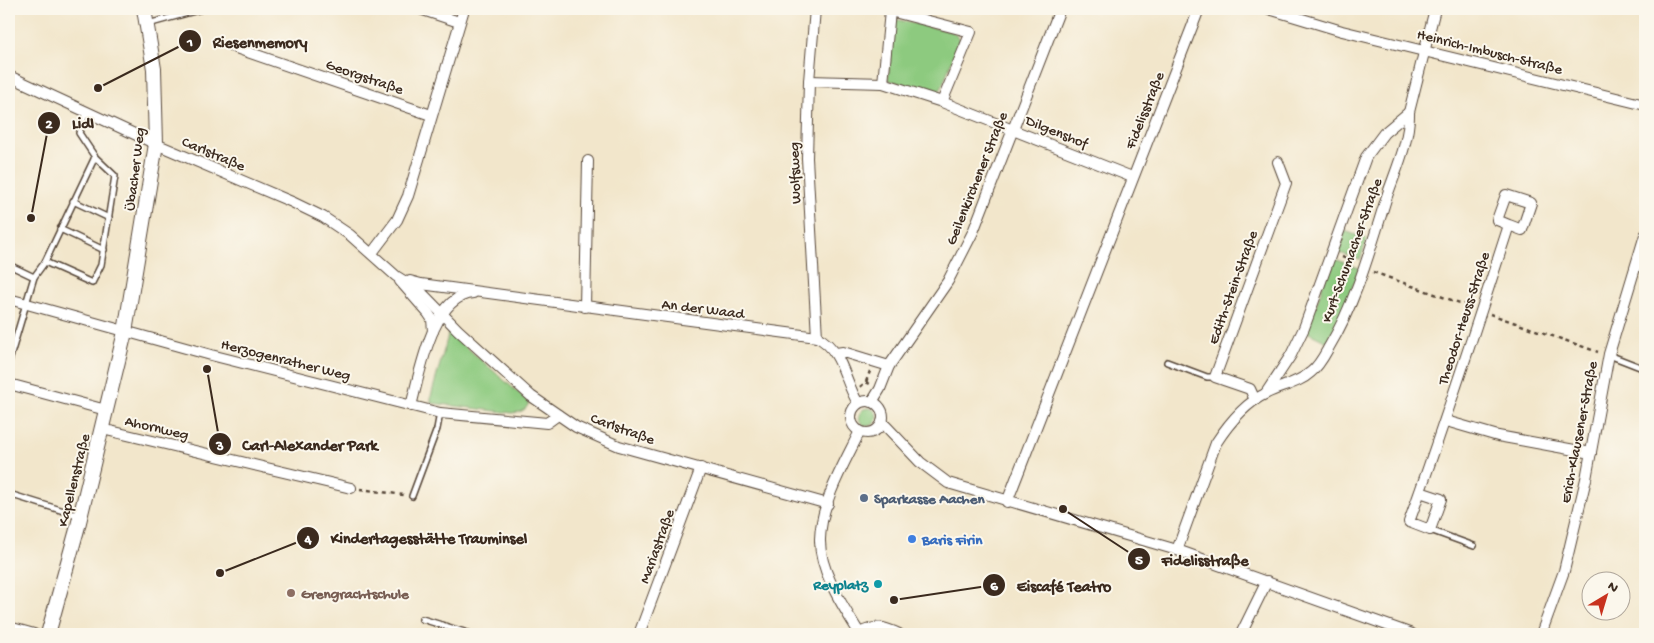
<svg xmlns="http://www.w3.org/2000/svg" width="1654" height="643" font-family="'Gochi Hand',sans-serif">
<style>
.green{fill:#8dca7f;stroke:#647a4e}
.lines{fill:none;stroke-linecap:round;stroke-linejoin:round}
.lane-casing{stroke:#564638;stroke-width:8}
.street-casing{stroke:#564638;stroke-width:12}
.secondary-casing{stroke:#564638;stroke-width:16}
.path{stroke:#564638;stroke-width:2.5;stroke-dasharray:4 4;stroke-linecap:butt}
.lane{stroke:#fff;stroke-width:5}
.street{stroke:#fff;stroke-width:10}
.secondary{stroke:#fff;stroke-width:14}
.service-dot{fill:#5c6f8a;stroke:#fbf7ec;stroke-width:2}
.shop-dot{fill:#3f7fe0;stroke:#fbf7ec;stroke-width:2}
.culture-dot{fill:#0f9aa8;stroke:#fbf7ec;stroke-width:2}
.education-dot{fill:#8d6e63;stroke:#fbf7ec;stroke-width:2}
.labels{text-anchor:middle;stroke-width:4;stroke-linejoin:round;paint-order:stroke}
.street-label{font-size:15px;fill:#3b2a1e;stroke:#fbf7ec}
.service-label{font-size:15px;font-weight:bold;fill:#4e5e75;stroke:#fbf7ec;text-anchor:start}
.shop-label{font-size:15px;font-weight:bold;fill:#366cbe;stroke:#fbf7ec;text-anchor:start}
.culture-label{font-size:15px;font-weight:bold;fill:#0d838f;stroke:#fbf7ec;text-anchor:end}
.education-label{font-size:15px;font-weight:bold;fill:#785e54;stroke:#fbf7ec;text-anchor:start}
.leader{fill:none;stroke:#3b2a1e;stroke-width:2}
.callout-dot{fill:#3b2a1e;stroke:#fbf7ec;stroke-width:2}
.mark-label{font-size:15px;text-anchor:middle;font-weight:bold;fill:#fff}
.callout-label{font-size:16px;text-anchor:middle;font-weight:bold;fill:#3b2a1e;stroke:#fbf7ec;stroke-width:4;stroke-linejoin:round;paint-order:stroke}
</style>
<rect width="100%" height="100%" fill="#fbf7ec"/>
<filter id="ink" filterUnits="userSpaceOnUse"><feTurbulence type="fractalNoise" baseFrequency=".02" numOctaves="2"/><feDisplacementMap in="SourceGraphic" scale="10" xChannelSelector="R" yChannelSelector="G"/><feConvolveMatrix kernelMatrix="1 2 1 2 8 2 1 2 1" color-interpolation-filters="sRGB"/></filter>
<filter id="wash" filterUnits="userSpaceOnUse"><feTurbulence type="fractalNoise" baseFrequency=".0096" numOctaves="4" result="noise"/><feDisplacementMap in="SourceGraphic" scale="20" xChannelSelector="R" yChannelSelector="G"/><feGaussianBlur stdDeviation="1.12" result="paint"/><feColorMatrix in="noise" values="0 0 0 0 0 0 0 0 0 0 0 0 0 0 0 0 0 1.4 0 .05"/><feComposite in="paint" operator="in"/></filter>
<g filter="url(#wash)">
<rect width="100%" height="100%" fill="#f2e6cb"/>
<g class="green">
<path d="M894 19 953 32 960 39 941 89 935 93 888 80Z"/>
<path d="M1345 231 1367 239 1360 260 1337 252Z"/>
<path d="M1332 258 1359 268 1346 307 1327 342 1307 332Z"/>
<path d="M449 332 529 402C526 411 521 412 512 413L431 403V396Z"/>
<circle cx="868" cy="417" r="9"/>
</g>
</g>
<g filter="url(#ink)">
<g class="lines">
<g class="lane-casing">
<g id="lane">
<path d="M148 24 202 9"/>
<path d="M73 201 109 218"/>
<path d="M60 229 104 250"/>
<path d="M45 262 92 283 101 265 115 176 95 157"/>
<path d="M9 265 34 277"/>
<path d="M1609 355 1645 369"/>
<path d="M9 361 34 277 45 262 95 157 79 133 86 112"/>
<path d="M1167 362 1207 377H1215"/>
<path d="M9 494 80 516"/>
<path d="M412 496 437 429 440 413"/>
<path d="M1430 530 1474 546"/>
<path d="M422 619 471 634"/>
</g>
</g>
<g class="street-casing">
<g id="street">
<path d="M420 9 459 22"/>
<path d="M815 9 809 81 807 158 817 337"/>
<path d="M1269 9 1342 31 1645 105"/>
<path d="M233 47 431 115"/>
<path d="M9 76 156 144 292 202 323 217 350 235 396 276 420 291 458 330 531 396 576 427 619 446 828 504"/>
<path d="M809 81 883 83 942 102 1132 177"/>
<path d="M883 83 890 11 971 32 942 102"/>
<path d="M372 253 397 220 408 196 464 9"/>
<path d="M400 281 428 313 432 319 433 331"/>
<path d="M410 281 421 284 817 337C843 350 844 381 858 403"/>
<path d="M9 299 211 355 440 413 547 423 558 415"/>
<path d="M585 307 588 161"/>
<path d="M836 353 843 352 889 366"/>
<path d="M9 384 106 410"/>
<path d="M1266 393 1291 355 1304 328 1366 157 1384 133 1409 112"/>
<path d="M1255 400 1250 389 1215 377 1286 183 1278 162"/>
<circle cx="867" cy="417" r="16"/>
<path d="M872 402 880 389 889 366 948 281 973 232 1060 9"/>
<path d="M411 406C420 373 432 296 473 293"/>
<path d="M1446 421 1498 436 1591 453"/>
<path d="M882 422 920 462 948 483 1177 550 1412 634"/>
<path d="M102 429 351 488"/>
<path d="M1420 492 1441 499 1430 530 1409 522C1445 423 1477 324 1509 225L1522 230 1531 203 1506 195 1497 220 1509 225"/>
<path d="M1007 502 1199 9"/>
<path d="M1177 550 1216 443C1229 423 1245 403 1267 393 1281 386 1299 383 1311 372 1319 366 1324 356 1329 347 1356 302 1370 250 1386 199 1395 172 1410 141 1409 112L1435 9"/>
<path d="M9 627 34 634"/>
<path d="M859 633C877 625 882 626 899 634"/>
<path d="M639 634 701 468"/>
<path d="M860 634C844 608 819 571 820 539 821 502 844 464 860 431"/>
<path d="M1241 634 1267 581"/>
<path d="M1541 634 1564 571 1586 479 1609 354 1645 235"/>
</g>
</g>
<g class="secondary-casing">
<path id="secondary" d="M48 634 78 526 125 332 156 144 154 69 144 9"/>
</g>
<g class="path">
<path d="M1342 257 1355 262"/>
<path d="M1373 272 1471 307"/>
<path d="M1490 314 1598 352"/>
<path d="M866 382 870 371"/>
<path d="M860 387 866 382 872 385"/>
<path d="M360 489 404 495"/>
<path d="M1642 634 1645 627"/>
</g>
<use href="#lane" class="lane"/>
<use href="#street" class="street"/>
<use href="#secondary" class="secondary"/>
</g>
</g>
<circle class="service-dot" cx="864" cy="498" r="5"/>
<circle class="shop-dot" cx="912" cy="539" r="5"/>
<circle class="culture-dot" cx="878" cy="584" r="5"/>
<circle class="education-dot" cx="291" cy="593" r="5"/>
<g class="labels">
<g class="street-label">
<text transform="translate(1490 51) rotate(14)" y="5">Heinrich-Imbusch-Straße</text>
<text transform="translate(365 76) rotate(19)" y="5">Georgstraße</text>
<text transform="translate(1144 110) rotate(-68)" y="5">Fidelisstraße</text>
<text transform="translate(1057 131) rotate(22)" y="5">Dilgenshof</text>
<text transform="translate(214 153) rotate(23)" y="5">Carlstraße</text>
<text transform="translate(134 169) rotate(-83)" y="5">Übacher Weg</text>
<text transform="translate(794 173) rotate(-92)" y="5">Wolfsweg</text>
<text transform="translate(976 178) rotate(-68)" y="5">Geilenkirchener Straße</text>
<text transform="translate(1351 250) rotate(-70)" y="5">Kurt-Schumacher-Straße</text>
<text transform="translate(1232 287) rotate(-70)" y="5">Edith-Stein-Straße</text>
<text transform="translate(703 308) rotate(7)" y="5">An der Waad</text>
<text transform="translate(1463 318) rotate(-72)" y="5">Theodor-Heuss-Straße</text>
<text transform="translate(286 359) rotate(14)" y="5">Herzogenrather Weg</text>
<text transform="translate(157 427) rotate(13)" y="5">Ahornweg</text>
<text transform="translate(623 428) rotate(20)" y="5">Carlstraße</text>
<text transform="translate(1578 432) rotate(-79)" y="5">Erich-Klausener-Straße</text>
<text transform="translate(73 480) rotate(-76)" y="5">Kapellenstraße</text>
<text transform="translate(656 546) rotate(-70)" y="5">Mariastraße</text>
</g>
<g class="service-label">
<text x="874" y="503">Sparkasse Aachen</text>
</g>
<g class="shop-label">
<text x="922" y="544">Baris Firin</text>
</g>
<g class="culture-label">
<text x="868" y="589">Reyplatz</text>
</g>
<g class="education-label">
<text x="301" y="598">Grengrachtschule</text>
</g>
</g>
<path class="leader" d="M98 88L190 41M31 218L49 123M207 369L220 444M220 573L308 538M1063 509L1139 559M894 600L994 585"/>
<g class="callout-dot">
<circle cx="98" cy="88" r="5"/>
<circle cx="31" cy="218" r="5"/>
<circle cx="207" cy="369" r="5"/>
<circle cx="220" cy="573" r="5"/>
<circle cx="1063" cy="509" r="5"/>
<circle cx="894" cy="600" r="5"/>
<circle cx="190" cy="41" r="12"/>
<circle cx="49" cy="123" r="12"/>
<circle cx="220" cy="444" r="12"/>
<circle cx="308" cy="538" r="12"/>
<circle cx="1139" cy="559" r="12"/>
<circle cx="994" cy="585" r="12"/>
</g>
<g class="mark-label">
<text x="190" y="46">1</text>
<text x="49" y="128">2</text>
<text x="220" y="450">3</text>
<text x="308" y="543">4</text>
<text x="1139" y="564">5</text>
<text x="994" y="590">6</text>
</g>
<g class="callout-label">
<text x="260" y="47">Riesenmemory</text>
<text x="83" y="128">Lidl</text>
<text x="310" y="450">Carl-Alexander Park</text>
<text x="429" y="543">Kindertagesstätte Trauminsel</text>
<text x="1205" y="565">Fidelisstraße</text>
<text x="1064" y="591">Eiscafé Teatro</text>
</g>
<rect width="1654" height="643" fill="none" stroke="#fbf7ec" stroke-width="30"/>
<g transform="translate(1606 596) rotate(38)"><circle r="24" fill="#fbf7ec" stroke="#aea59a"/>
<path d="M0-4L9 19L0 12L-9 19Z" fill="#c8321e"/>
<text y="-8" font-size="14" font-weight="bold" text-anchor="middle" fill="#3b2a1e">N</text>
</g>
</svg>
